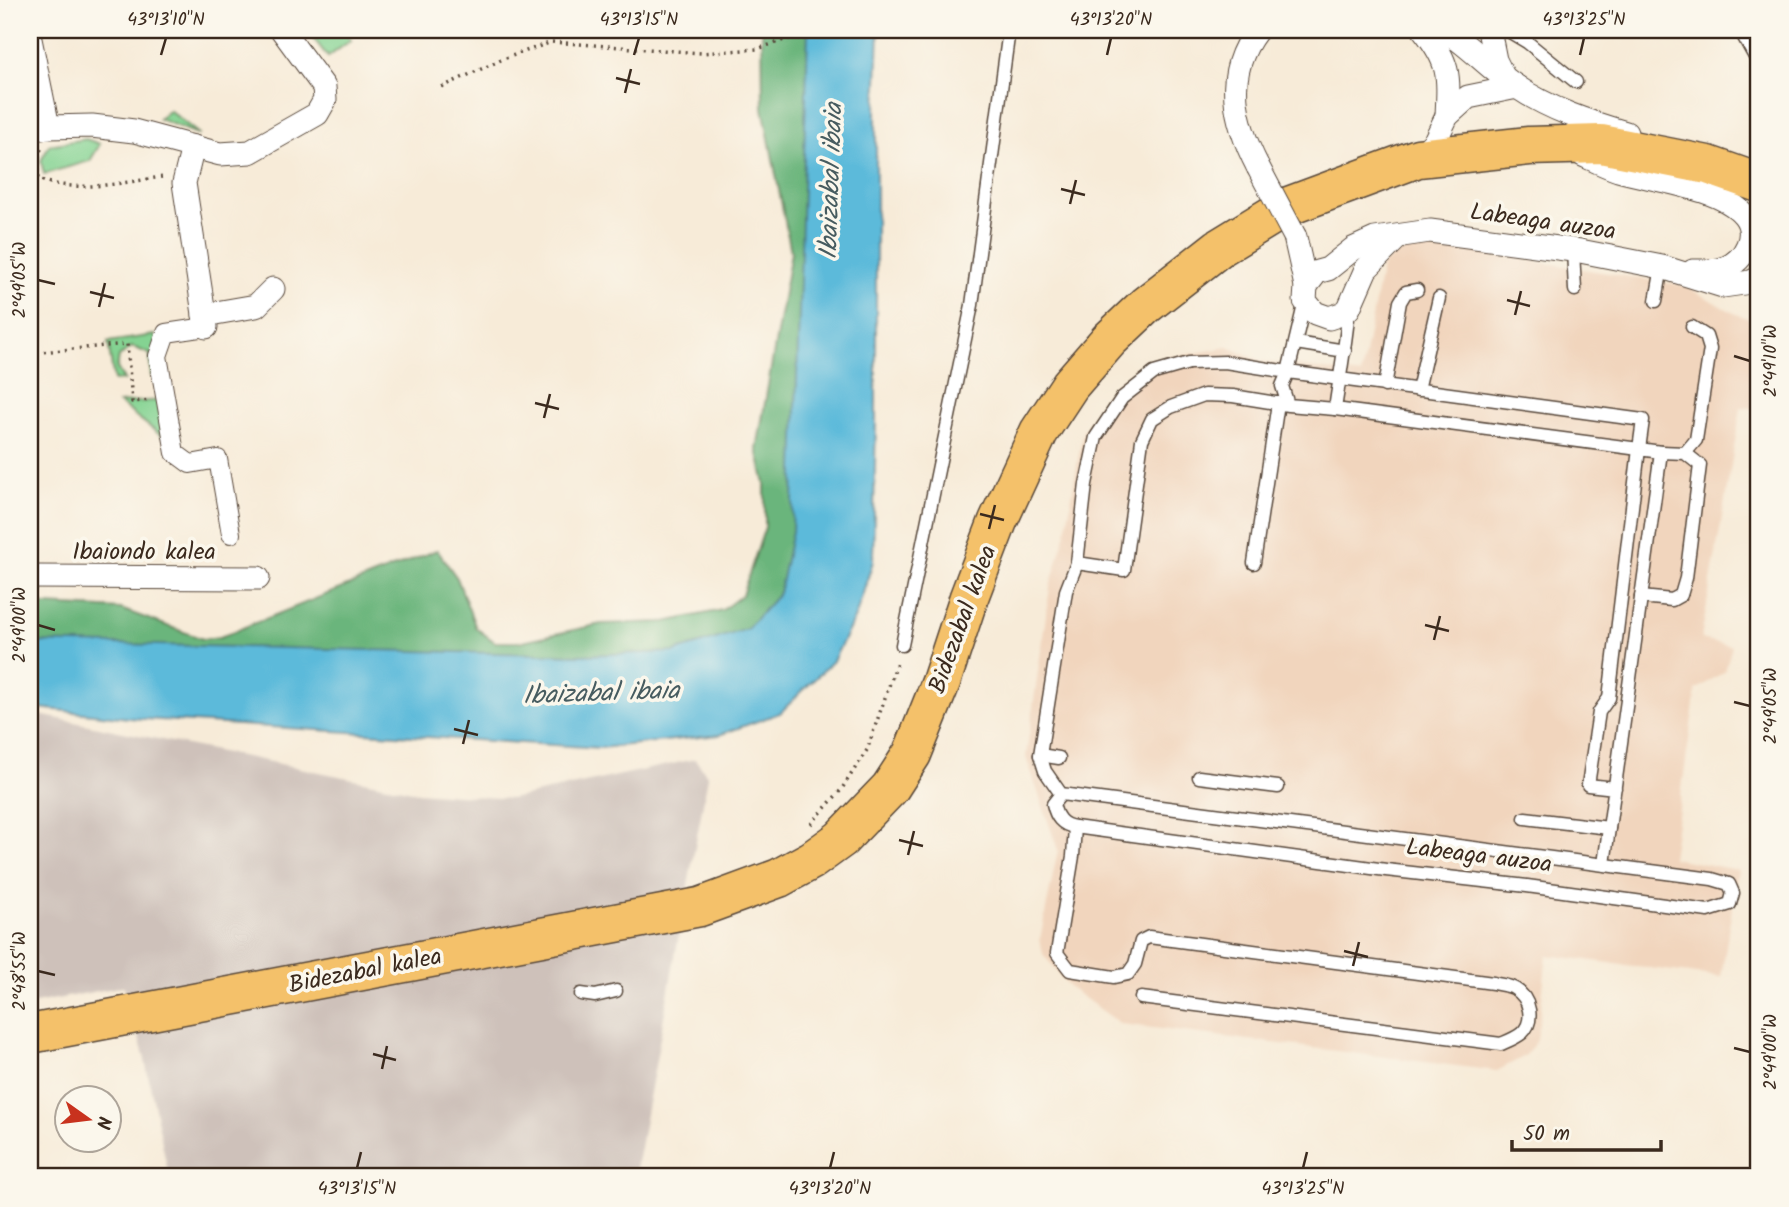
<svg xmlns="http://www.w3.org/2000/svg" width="1789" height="1207" font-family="Kalam,sans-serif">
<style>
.built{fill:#f1d5bd}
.industrial{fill:#cec1ba}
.green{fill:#84d392;stroke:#607e58;stroke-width:2}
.forest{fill:#6bb57c;stroke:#53704d;stroke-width:2}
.water{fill:#5cbada;stroke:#4c727c;stroke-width:2}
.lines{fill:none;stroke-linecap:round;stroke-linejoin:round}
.service-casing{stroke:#57473a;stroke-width:15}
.pedestrian-casing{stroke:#57473a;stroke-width:20}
.minor-casing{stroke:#57473a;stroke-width:25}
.trunk-casing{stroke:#57473a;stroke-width:41}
.path{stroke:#57473a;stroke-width:3.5;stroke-dasharray:2 5;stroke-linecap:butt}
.service{stroke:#fff;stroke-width:12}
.pedestrian{stroke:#fff;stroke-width:18}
.minor{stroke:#fff;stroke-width:23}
.trunk{stroke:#f4c16a;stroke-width:38}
.minor-bridge-casing{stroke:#57473a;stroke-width:25;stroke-linecap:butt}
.minor-bridge{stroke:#fff;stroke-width:23}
.ticks{fill:none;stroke:#3b2a1e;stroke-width:2.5}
.labels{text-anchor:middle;stroke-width:7;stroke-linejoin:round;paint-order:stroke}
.street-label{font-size:24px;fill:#3b2a1e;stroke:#fbf7ec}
.water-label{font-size:26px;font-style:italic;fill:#475c60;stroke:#fbf7ec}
.neatline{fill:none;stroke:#3b2a1e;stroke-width:2.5}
.ticks-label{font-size:18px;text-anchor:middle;fill:#3b2a1e}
</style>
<rect width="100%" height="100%" fill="#fbf7ec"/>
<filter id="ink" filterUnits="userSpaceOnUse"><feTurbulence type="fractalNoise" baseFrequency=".0143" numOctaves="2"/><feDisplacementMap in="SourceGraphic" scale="14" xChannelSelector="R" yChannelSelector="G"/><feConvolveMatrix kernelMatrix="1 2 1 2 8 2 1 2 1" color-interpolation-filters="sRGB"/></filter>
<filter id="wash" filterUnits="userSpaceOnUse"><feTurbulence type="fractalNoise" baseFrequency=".00686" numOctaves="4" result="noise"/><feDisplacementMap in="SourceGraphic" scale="28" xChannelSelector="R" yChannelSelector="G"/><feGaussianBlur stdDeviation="1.57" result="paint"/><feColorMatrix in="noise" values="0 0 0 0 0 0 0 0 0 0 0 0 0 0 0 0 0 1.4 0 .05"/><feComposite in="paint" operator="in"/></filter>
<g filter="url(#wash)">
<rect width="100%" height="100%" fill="#f7ebd8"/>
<path class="built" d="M1434 244 1685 286 1736 314 1759 322V409L1741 407 1701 639 1732 646 1725 671 1696 690 1672 858 1738 870 1721 977 1547 955 1537 1040 1525 1056 1497 1071 1121 1024 1070 988 1043 954 1040 939 1058 850 1026 757 1050 587 1066 532 1083 431 1115 386 1148 362 1228 347 1261 361 1361 375 1382 266 1396 253Z"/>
<path class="industrial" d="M30 713 417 792 511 799 695 759 708 776 636 1169 597 1177H169L144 1055 124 986 30 1004Z"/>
<g class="green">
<path d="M307 30H343L351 40 328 57Z"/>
<path d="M169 110 200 135 159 119Z"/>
<path d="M86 139 100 144 90 161 44 174 41 161 49 145Z"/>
<path d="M155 335 161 374 151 376 150 354 132 347 119 357 117 368 124 380 114 381 108 342Z"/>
<path d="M164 400 167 440 119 403Z"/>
</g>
<path class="forest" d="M762 30H872L830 648 469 713 30 665V604L121 609 203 639 220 637 437 550 457 578 476 628 495 642H518L601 624 665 622 722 610 742 595 765 527V484L757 449 791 252 763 108Z"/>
<path class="water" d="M808 30H879L876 110V416L873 561 856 615 833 661 780 713 719 735 601 748 129 718 30 707V642L580 655 674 652 747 629 779 593 792 531Z"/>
</g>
<g filter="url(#ink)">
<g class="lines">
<g class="service-casing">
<g id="service">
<path d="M1507 30 1527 42 1576 82"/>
<path d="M1740 30 1759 64"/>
<path d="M1573 250 1575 290"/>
<path d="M1305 301 1288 372 1643 420 1639 449 1335 409C1340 375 1346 342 1349 308"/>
<path d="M1656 301 1662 267"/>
<path d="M1296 343 1345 351"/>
<path d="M1385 386 1400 302 1406 292 1417 290"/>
<path d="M1418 390 1439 298"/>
<path d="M1288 405 1282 386 1288 372 1225 362 1189 363 1154 373 1122 398 1096 437 1086 484 1077 563 1124 570 1142 440 1152 419 1171 407 1204 395 1233 396 1288 405 1335 409"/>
<path d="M1685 453 1696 440 1710 349 1706 336 1692 327"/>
<path d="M1254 563 1278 403"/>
<path d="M1641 597 1672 600 1681 595 1686 578 1700 465 1685 453 1661 452"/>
<path d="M902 645 972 305 1009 30"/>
<path d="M1040 755 1059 758"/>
<path d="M1199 777 1278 787"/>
<path d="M1061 794 1053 804C1056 817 1061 825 1075 827L1386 870 1527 886 1708 911 1730 904 1733 893 1729 884 1712 879 1061 794 1045 771 1040 755 1066 591 1077 563"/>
<path d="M1525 818 1609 828"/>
<path d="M1075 827 1073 856 1057 953 1070 970 1114 977 1128 974 1135 964 1141 941 1149 937 1493 983C1500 985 1510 985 1515 989 1530 998 1535 1021 1522 1033 1516 1038 1508 1041 1501 1044L1141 998"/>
<path d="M1604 864C1612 809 1619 754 1627 700L1661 452 1639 449 1609 698 1599 712 1588 785 1615 788"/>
<path d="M581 994 595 996 616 991"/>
</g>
</g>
<g class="pedestrian-casing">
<path id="pedestrian" d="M206 327 166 333 158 356 175 453 190 464 218 459 231 534"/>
</g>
<g class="minor-casing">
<g id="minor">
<path d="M1257 30C1223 74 1234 121 1258 167"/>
<path d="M1424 30C1450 63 1449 75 1447 116"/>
<path d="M1445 30C1471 47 1491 70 1517 87 1549 109 1588 122 1626 133"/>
<path d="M1489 30 1495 60 1502 74"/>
<path d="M30 39 48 127"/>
<path d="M30 130 48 127 92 126 134 131 220 154 250 152 317 114 325 100 324 87 282 30"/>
<path d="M193 147 184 183 206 327"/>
<path d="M1583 155C1594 160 1606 166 1618 170 1652 180 1721 187 1744 215 1759 234 1745 260 1725 268 1715 272 1703 271 1693 271"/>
<path d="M1418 158 1435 141 1447 116 1468 97 1517 87"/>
<path d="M1295 237 1306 286 1305 301 1315 313 1329 318 1344 313 1349 308 1366 269 1398 237"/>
<path d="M1306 286 1317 272 1328 269 1353 249 1375 239 1430 231 1580 251 1662 267 1723 286 1751 282 1759 278"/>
<path d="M204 315 256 306 273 289"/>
<path d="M30 577 258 578"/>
</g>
</g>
<g class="trunk-casing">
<path id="trunk" d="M30 1034 700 907 779 878 812 860 841 839 890 788 912 754 941 682 969 597 998 521 1039 432 1070 385 1109 340 1146 305 1219 248 1286 207 1418 158 1529 146 1601 144 1708 165 1759 183"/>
</g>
<g class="path">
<path d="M442 87 503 59 552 42 702 53 757 49 815 30"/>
<path d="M41 149 37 161 38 179C76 194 124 182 163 177"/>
<path d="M30 353 127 344 132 402 150 400"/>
<path d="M811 824 841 790 867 750 898 660"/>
</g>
<use href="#service" class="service"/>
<use href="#pedestrian" class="pedestrian"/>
<use href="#minor" class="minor"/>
<use href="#trunk" class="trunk"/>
<g class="minor-bridge-casing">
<path id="minor-bridge" d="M1258 167 1295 237"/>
</g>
<use href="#minor-bridge" class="minor-bridge"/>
</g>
</g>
<path class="ticks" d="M161 55 166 38M634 55 639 38M1107 55 1111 38M1580 55 1584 38M616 78 640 84M625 93 631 69M1061 189 1085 195M1070 204 1076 180M38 280 55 284M90 292 114 298M1507 300 1530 306M99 307 105 283M1515 315 1521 291M1734 356 1750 361M535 403 559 409M544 418 550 394M980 514 1004 520M989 529 995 505M38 625 55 630M1425 625 1449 631M1434 640 1440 616M1734 702 1750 706M454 729 478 735M463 744 469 720M899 840 923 846M908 855 914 831M1344 951 1368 957M1353 966 1359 942M38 971 55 975M1734 1048 1750 1052M373 1054 396 1060M382 1069 387 1046M357 1168 361 1152M830 1168 834 1152M1303 1168 1307 1152"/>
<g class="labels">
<g class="street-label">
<text transform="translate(1543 221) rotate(8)" y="8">Labeaga auzoa</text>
<text x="144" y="559">Ibaiondo kalea</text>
<text transform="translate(962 619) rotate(-70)" y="8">Bidezabal kalea</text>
<text transform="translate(1479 855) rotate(7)" y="8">Labeaga auzoa</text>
<text transform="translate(365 970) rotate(-11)" y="8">Bidezabal kalea</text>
</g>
<g class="water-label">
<text transform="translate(830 181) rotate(-88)" y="9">Ibaizabal ibaia</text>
<text transform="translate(601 692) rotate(-2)" y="9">Ibaizabal ibaia</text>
</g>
</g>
<rect width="1789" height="1207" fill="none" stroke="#fbf7ec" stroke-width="77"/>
<g transform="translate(88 1119) rotate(104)"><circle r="33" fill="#fbf7ec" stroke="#aea59a" stroke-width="2"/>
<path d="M0-5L12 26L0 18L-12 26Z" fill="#c8321e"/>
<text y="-10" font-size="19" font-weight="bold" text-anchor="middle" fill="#3b2a1e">N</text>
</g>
<path d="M1512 1140v10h149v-10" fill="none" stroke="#3b2a1e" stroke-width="3.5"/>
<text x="1523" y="1140" font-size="21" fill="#3b2a1e" stroke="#fbf7ec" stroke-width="5" paint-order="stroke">50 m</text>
<rect x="38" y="38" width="1712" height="1130" class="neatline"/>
<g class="ticks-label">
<text x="166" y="25">43°13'10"N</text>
<text x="639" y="25">43°13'15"N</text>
<text x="1111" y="25">43°13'20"N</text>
<text x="1584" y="25">43°13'25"N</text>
<text transform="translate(19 280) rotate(-90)" y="6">2°49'05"W</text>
<text transform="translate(1770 361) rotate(-90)" y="6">2°49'10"W</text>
<text transform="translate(19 625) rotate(-90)" y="6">2°49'00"W</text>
<text transform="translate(1770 706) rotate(-90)" y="6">2°49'05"W</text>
<text transform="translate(19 971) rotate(-90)" y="6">2°48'55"W</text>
<text transform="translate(1770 1052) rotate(-90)" y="6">2°49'00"W</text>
<text x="357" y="1194">43°13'15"N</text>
<text x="830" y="1194">43°13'20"N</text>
<text x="1303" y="1194">43°13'25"N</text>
</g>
</svg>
